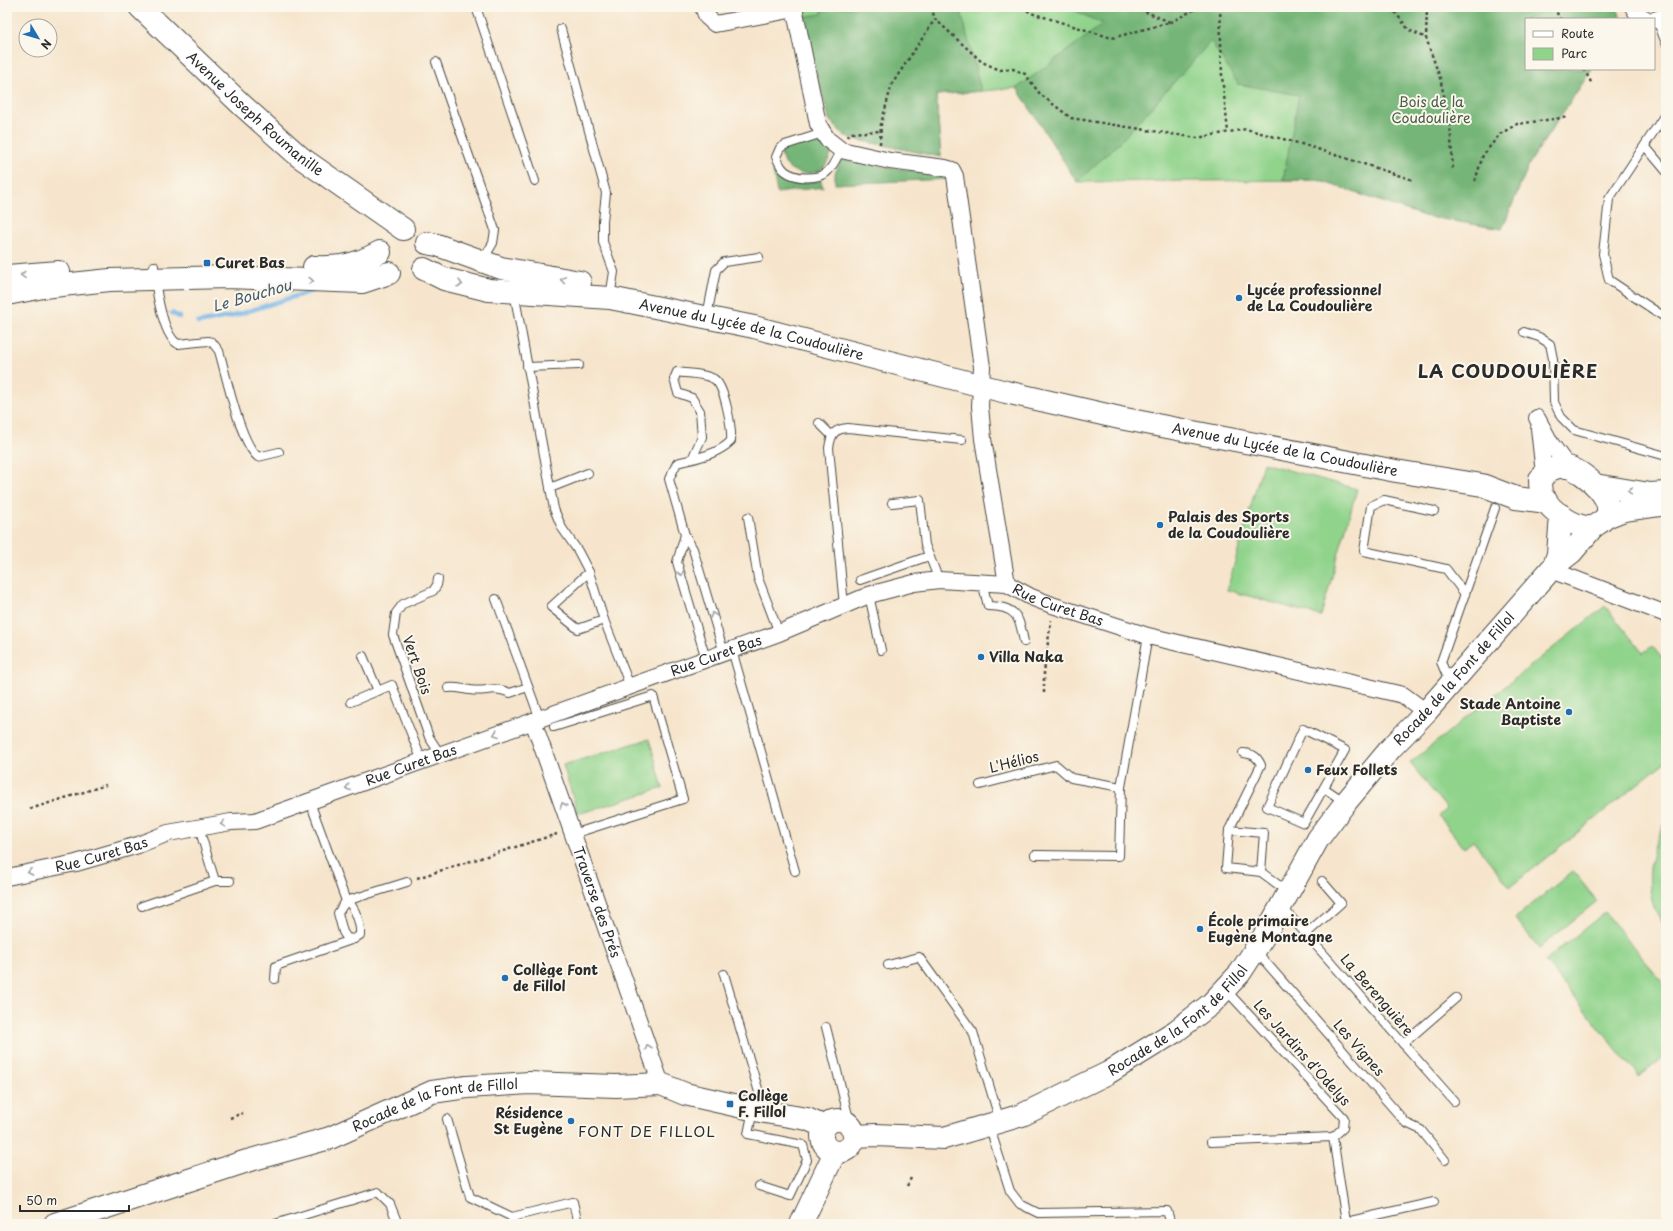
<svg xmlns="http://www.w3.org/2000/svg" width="1673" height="1231" font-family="'Playpen Sans',sans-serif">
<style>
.green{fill:#90d38b;stroke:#5e7f5b}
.forest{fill:#74b577;stroke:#507051}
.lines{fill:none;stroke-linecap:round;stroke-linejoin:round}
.stream{stroke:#74b5e8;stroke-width:4.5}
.lane-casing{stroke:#494743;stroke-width:10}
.street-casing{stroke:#494743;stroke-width:18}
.secondary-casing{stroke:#494743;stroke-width:24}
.path{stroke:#494743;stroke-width:2.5;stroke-dasharray:3 3;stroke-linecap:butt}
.lane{stroke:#fff;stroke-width:8}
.street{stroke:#fff;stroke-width:16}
.secondary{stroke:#fff;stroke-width:22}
.oneway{stroke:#a0a0a0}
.poi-dot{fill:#1f6fb2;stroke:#fbf7ec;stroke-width:1.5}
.labels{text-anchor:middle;stroke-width:4;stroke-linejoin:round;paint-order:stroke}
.park-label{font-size:14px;fill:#495d48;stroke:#fbf7ec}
.street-label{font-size:14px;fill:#2b2b2b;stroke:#fbf7ec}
.poi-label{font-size:14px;font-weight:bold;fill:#2b2b2b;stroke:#fbf7ec;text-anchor:start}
.water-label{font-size:15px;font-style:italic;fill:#455b6d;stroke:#fbf7ec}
.neighbourhood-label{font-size:15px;letter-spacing:1px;fill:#2b2b2b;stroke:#fbf7ec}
.district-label{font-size:18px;font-weight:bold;letter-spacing:1px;fill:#2b2b2b;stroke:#fbf7ec}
</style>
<rect width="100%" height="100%" fill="#fbf7ec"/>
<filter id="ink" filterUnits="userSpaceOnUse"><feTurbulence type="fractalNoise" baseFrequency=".025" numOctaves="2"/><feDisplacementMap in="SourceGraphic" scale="8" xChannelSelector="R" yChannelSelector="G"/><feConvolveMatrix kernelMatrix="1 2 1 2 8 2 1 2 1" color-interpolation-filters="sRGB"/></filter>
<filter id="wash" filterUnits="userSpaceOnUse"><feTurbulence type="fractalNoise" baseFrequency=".012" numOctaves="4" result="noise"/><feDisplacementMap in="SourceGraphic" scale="16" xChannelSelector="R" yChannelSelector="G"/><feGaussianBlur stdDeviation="0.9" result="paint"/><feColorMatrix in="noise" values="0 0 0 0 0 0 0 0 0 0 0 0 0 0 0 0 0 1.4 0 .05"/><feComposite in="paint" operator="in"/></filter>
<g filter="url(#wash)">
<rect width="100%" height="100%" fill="#f6e5cc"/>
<g class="green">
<path d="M799 7H1617L1621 19H1526V69H1592L1530 162 1502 229 1424 216 1318 180 1077 182 1017 88 936 95 941 157 854 139 844 135 830 121Z"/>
<path d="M1263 463 1357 489 1321 616 1227 590Z"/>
<path d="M1605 606 1643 653 1652 646 1666 663V761L1510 887 1473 841 1464 848 1439 816 1447 809 1410 763Z"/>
<path d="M649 739 663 788 578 814 563 765Z"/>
<path d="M1666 821V928C1641 898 1647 853 1666 821Z"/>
<path d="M1573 871 1597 901 1539 948 1515 918Z"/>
<path d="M1605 912 1666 987V1055L1639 1077 1545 961Z"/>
</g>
<g class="forest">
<path d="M822 7H960L981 91 936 95 941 157 854 139 844 135 830 121 800 17 822 14Z"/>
<path d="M1067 7H1617L1621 19H1526V69H1592L1530 162 1502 229 1424 216 1318 180H1283L1299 95 1238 84 1211 41 1120 142 1077 182 1017 88 1103 24Z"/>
<path d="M818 141 832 153C829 158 827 164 824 167 810 180 784 173 781 154L787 147Z"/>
<path d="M842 159 884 167 946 174 949 179 835 184V173Z"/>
<path d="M773 171C792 181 799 183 821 181L823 187 777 193Z"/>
</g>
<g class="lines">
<g class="stream">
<path d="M172 313 179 317"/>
<path d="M198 323 233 316 312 291"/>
</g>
</g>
</g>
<g filter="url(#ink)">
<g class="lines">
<g class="lane-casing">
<g id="lane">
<path d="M476 7 535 181"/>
<path d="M1657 20 1666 43"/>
<path d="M561 29 606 193 603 221V242L614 272 610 297"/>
<path d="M436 62 495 230 493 243 483 260"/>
<path d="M1666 113 1609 199 1603 254 1609 280 1666 318"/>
<path d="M823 133 785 145 780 148 776 157C779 162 780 167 785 171 795 179 817 180 827 172 833 167 837 157 841 150"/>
<path d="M1645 146 1666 171"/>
<path d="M154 266C155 285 162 335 178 344L208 341 212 342 219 351C226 374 240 443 258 457L279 452"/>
<path d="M514 292 554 509 562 528 578 551 589 572 604 620 630 686"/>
<path d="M707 316 716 270 724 262 759 257"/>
<path d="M1524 332 1539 337 1550 344 1553 359 1554 402 1561 417 1574 430 1666 456"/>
<path d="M527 367 579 365"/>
<path d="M819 423 831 435"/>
<path d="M692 459 702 437 700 411 692 398 678 393 674 379 677 372C688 374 704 373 714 379 725 386 732 428 731 441 717 455 696 458 677 463L669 479 685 535 693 549 724 653"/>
<path d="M550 488 588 473"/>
<path d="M892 503 920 500 925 545 939 580"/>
<path d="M1434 511 1384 500 1371 506 1364 551 1446 569 1465 594"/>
<path d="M748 517 758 578 779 633"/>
<path d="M685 535 677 562 706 659"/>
<path d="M589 572 551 607 578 629 604 620"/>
<path d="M438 579 437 585 433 591 403 604 396 613 393 635 429 737 440 754"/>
<path d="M860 580 929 556"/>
<path d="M982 582 988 606C1016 606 1020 617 1024 642"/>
<path d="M869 595 881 650"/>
<path d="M496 599 540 719"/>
<path d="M844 606 829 448C831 434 834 429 848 428L962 440"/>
<path d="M732 650 795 871"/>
<path d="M363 656 378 691"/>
<path d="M1450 683 1441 662 1495 508"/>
<path d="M448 688C457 687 462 689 470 690 486 693 493 685 510 693L528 687"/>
<path d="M351 702 392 685 422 761"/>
<path d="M554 727 653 696 683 799 573 834"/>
<path d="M1303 729 1345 750 1304 823 1267 807Z"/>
<path d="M1243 753C1253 754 1257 756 1261 765L1229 830 1226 868 1261 872"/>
<path d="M980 785 1056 765 1071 778 1121 787"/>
<path d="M1324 788 1345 802"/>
<path d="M310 802 346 901 407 882"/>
<path d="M199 828 215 881"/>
<path d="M1229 830 1264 833 1261 872 1288 892"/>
<path d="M1035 855 1119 856 1121 787 1148 636"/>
<path d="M346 901C355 905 361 925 360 935L354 939 347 938 343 932 338 913Z"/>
<path d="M142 906 215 881H230"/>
<path d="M1282 907 1454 1101"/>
<path d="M1306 934 1341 903 1322 881"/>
<path d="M1256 951 1406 1123 1421 1130 1445 1160"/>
<path d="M888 965 919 957 973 1032 1000 1121"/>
<path d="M724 974 764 1109"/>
<path d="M275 979 276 966 354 939"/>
<path d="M1226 990 1344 1118 1343 1128 1333 1137 1346 1222 1434 1202"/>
<path d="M826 1027 848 1115 845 1121"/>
<path d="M1403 1044 1456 998"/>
<path d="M753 1110 748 1134 803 1145 807 1160 790 1196 759 1186"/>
<path d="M447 1119 470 1197 512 1217"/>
<path d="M989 1125 1010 1191 1020 1204 1038 1213 1167 1211 1171 1224"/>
<path d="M1211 1142 1333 1137"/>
<path d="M275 1224 378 1192 390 1204 398 1224"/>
<path d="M513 1224 512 1217 573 1202 578 1224"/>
</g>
</g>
<g class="street-casing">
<g id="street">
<path d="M703 7 707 17 715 24 795 9"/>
<path d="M794 7 818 124 827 139 841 150 890 161 945 168 952 170 955 176 982 367 980 406 983 439 1007 584"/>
<path d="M1633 7 1638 15 1646 19"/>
<path d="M1654 20 1666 16"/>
<path d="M1537 418 1551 444 1568 467"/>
<path d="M1539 428 1544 474"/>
<path d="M1551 570 1666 614"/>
<path id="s1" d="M533 721 661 1084"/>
<path id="s2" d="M7 877 76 863 138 845 168 833 231 822 255 821 779 633 869 595 914 583 939 580 1007 584 1031 597 1052 605 1148 636 1403 695 1426 712"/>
</g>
</g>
<g class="secondary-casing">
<g id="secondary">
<path id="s3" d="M140 7 243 106 300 157 403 229"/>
<path d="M427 243 437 245 501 268 580 282"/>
<path d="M314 267C341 268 356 265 380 252"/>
<path id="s4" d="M424 269 444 279 489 290 610 298 754 327 1006 392 1120 418 1396 471 1482 485 1516 498 1547 502"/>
<path d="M7 276 59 272"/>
<path d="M7 294 43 287 110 280 227 277 362 282 389 273"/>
<path d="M1558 467C1561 467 1565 467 1568 467 1583 471 1617 499 1606 517 1603 521 1597 524 1593 527 1575 529 1550 511 1542 495 1540 490 1540 484 1540 479L1550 470Z"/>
<path d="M1595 485 1650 494 1666 493"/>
<path d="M1606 517 1624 510 1666 504"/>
<path d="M1554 566 1558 554 1561 515"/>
<circle cx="838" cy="1136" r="16"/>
<path id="s5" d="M855 1136 875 1135 944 1138 1022 1115 1108 1073 1176 1031 1211 1004 1240 973 1266 933 1318 839 1346 802 1391 748 1426 712 1554 566 1572 552 1593 527"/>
<path id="s6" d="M55 1224 247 1161 330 1138 432 1092 467 1087 529 1083 616 1086 661 1084 685 1094 765 1112 807 1119 825 1127"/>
<path d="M801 1224 835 1152"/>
</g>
</g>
<g class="path">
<path d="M931 7 935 19 982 62 1000 70 1013 69 1025 74 1040 94 1071 118 1197 138 1246 129 1305 145 1413 180"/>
<path d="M1022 7 1031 13 1112 38 1171 22 1199 7"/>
<path d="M1134 7 1170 22"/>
<path d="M1220 7 1222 76 1228 132"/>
<path d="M1391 7 1409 30 1426 38"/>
<path d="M1427 7 1426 38 1440 78 1450 123 1453 171"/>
<path d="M1554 7 1560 19"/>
<path d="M1584 69 1592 84"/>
<path d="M848 137 850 133 881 131"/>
<path d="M880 144 881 124 892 84 935 19"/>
<path d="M1475 181 1483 155 1500 134 1517 124 1568 117"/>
<path d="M1044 693V672L1051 620"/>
<path d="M30 809 106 785"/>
<path d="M417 878 557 834"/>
<path d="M230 1118 243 1113"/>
<path d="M907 1186 911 1178"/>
</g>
<use href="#lane" class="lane"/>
<use href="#street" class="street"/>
<use href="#secondary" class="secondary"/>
</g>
<defs><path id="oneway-chevron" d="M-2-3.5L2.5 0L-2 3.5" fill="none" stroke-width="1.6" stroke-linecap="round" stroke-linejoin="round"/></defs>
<g class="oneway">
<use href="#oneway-chevron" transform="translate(23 275) rotate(177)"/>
<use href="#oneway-chevron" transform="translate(563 280) rotate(-172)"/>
<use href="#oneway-chevron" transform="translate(311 281) rotate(3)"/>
<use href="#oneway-chevron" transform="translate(460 284) rotate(16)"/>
<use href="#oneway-chevron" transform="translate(1630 491) rotate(-172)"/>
<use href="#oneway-chevron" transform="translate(681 573) rotate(73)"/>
<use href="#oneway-chevron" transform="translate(713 615) rotate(-107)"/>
<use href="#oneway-chevron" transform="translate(496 734) rotate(160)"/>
<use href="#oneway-chevron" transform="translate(348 788) rotate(160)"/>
<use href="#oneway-chevron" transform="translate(563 805) rotate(-109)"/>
<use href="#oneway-chevron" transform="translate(223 824) rotate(171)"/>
<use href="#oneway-chevron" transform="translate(30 872) rotate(169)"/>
<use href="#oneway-chevron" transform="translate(648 1047) rotate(-109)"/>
</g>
</g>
<g class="poi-dot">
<rect x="203" y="259" width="8" height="8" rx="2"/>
<circle cx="1239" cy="298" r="4"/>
<circle cx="1160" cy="525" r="4"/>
<circle cx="981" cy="657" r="4"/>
<circle cx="1569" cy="712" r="4"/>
<circle cx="1308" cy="770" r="4"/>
<circle cx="1200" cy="929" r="4"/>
<circle cx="505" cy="978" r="4"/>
<rect x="726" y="1100" width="8" height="8" rx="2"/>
<circle cx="571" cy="1121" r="4"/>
</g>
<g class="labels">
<g class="park-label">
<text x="1431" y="107">Bois de la<tspan x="1431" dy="16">Coudoulière</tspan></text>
</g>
<g class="street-label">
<text dy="5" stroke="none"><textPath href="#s3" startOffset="157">Avenue Joseph Roumanille</textPath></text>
<text dy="5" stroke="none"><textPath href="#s4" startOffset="335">Avenue du Lycée de la Coudoulière</textPath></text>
<text dy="5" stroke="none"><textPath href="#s4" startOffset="882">Avenue du Lycée de la Coudoulière</textPath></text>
<text dy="5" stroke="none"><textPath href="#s2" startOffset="1105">Rue Curet Bas</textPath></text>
<text dy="5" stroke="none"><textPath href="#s2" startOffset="745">Rue Curet Bas</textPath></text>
<text transform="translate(417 665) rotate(71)" y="5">Vert Bois</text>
<text dy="5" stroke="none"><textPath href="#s5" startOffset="798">Rocade de la Font de Fillol</textPath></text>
<text transform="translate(1014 762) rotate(-14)" y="5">L'Hélios</text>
<text dy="5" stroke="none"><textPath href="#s2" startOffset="421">Rue Curet Bas</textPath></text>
<text dy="5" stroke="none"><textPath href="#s2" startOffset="97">Rue Curet Bas</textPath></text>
<text dy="5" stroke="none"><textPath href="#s1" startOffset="192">Traverse des Prés</textPath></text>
<text transform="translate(1377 995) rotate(49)" y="5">La Berenguière</text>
<text dy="5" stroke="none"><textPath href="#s5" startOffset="354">Rocade de la Font de Fillol</textPath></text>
<text transform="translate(1359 1048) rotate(49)" y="5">Les Vignes</text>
<text transform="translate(1302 1053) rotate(48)" y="5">Les Jardins d'Odelys</text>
<text dy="5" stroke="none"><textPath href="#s6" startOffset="400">Rocade de la Font de Fillol</textPath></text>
</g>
<g class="poi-label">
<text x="215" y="268">Curet Bas</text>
<text x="1247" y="295">Lycée professionnel<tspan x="1247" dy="16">de La Coudoulière</tspan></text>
<text x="1168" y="522">Palais des Sports<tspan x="1168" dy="16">de la Coudoulière</tspan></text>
<text x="989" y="662">Villa Naka</text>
<text x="1561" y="709" text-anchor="end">Stade Antoine<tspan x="1561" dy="16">Baptiste</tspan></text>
<text x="1316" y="775">Feux Follets</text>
<text x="1208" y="926">École primaire<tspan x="1208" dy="16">Eugène Montagne</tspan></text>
<text x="513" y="975">Collège Font<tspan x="513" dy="16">de Fillol</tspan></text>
<text x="738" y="1101">Collège<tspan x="738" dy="16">F. Fillol</tspan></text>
<text x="563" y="1118" text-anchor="end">Résidence<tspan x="563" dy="16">St Eugène</tspan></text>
</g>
<g class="water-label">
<text transform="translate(252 296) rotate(-16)" y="5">Le Bouchou</text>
</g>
<g class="neighbourhood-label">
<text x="647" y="1137">FONT DE FILLOL</text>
</g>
<g class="district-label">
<text x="1508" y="378">LA COUDOULIÈRE</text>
</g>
</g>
<rect width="1673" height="1231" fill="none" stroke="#fbf7ec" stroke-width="24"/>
<rect x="1525" y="18" width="130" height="52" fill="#fbf7ec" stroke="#a8a59f"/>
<rect x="1533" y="31" width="20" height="6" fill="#ffffff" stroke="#a8a59f"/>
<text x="1561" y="38" font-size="12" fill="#2b2b2b">Route</text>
<rect x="1533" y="48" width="20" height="12" fill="#90d38b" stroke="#a8a59f"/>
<text x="1561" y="58" font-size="12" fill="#2b2b2b">Parc</text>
<g transform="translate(38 38) rotate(128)"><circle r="19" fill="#fbf7ec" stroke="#a8a59f"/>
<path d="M0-3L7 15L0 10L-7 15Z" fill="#1f6fb2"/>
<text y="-6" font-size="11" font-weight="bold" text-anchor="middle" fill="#2b2b2b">N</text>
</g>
<path d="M20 1205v6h109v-6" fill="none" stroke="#2b2b2b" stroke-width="2"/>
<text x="26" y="1205" font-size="12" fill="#2b2b2b" stroke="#fbf7ec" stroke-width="3" paint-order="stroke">50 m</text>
</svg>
